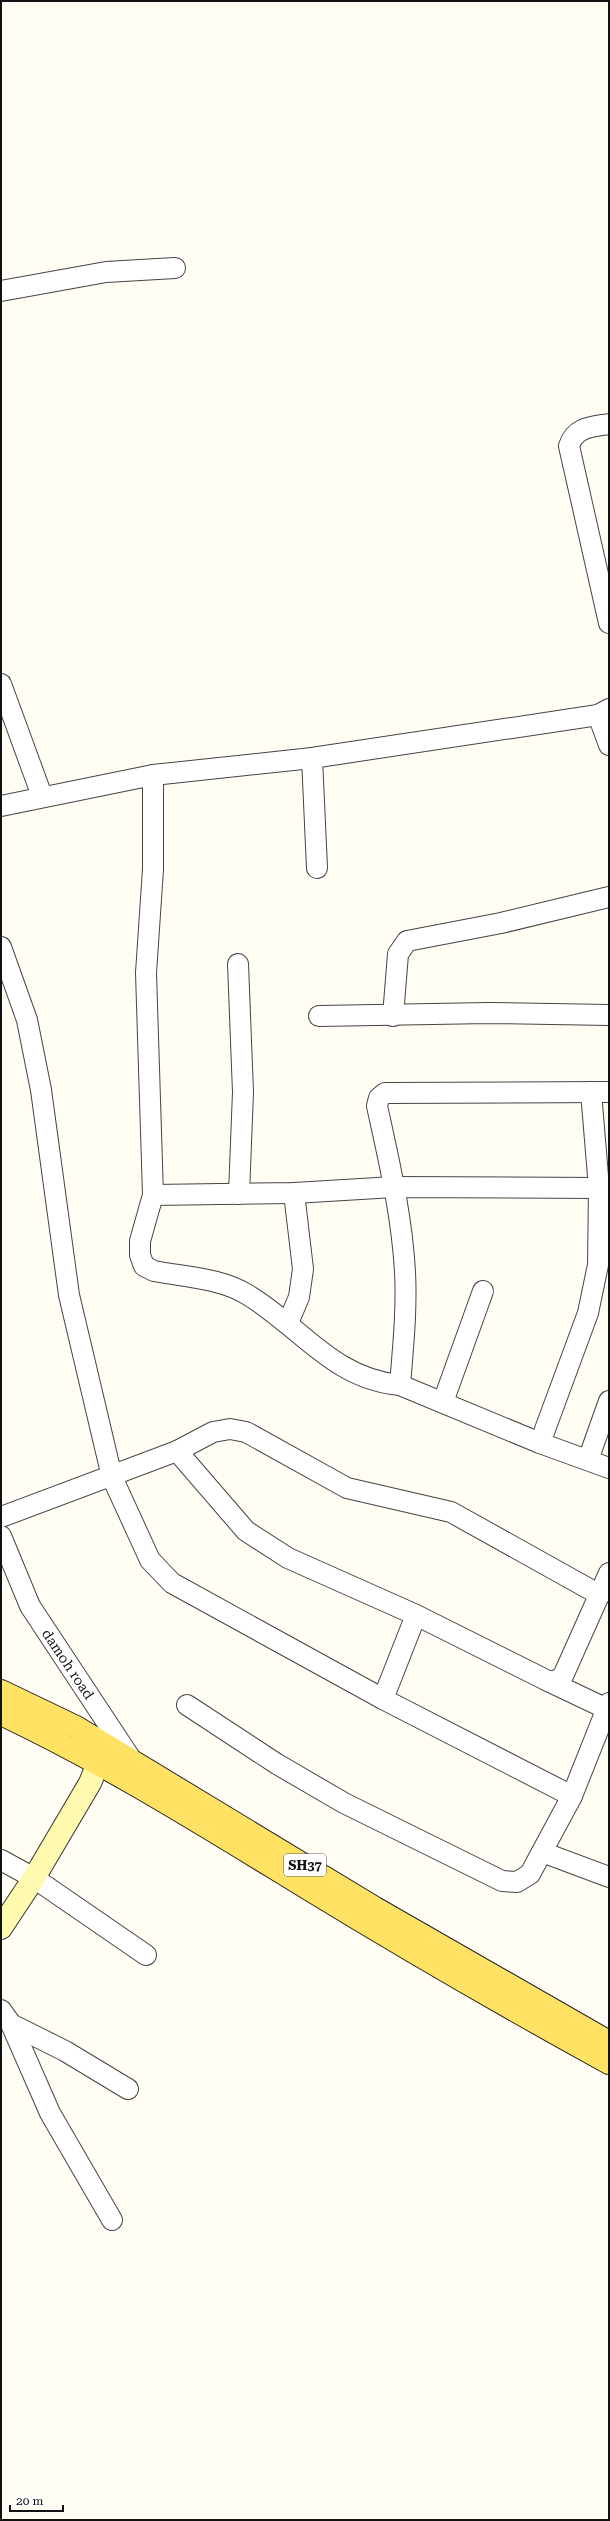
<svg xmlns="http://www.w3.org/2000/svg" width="610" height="2521" font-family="'Roboto Serif',serif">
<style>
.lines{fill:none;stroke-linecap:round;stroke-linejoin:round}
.street-casing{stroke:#444;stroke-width:22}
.secondary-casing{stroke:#333;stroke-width:24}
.primary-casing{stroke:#222;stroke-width:24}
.street{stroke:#fff;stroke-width:20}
.secondary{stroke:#fffaaf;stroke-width:22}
.primary{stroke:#ffe264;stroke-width:22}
.labels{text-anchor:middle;stroke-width:4;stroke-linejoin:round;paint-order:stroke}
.shield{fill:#fff;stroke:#585858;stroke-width:1}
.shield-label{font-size:13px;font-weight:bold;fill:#111}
.street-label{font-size:14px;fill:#111;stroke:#fff}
</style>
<rect width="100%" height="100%" fill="#fffdf4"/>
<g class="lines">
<g class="street-casing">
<g id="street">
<path d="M1 291 106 272 175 268"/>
<path d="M609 424C591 427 575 427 569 446L609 623"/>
<path d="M1 684 42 796"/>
<path d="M598 715 609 745"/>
<path d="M312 758 317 868"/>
<path d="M153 775V869L146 973 153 1195 140 1241V1255L144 1266 154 1271C185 1277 221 1278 248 1295 301 1327 333 1379 400 1385L540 1443 609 1468"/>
<path d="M1 806 153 775 312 758 598 715 609 709"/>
<path d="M1 947 27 1020 41 1090 69 1295 112 1477 150 1560 172 1583 383 1699 572 1796"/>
<path d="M238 964 243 1092 239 1194"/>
<path d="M319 1016 489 1013 609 1015"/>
<path d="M393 1016 398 954 407 941 501 923 609 897"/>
<path d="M153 1195 294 1193 394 1187 599 1188"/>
<path d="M288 1323 299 1297 303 1269 294 1193"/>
<path d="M400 1385C403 1348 407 1310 405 1272 402 1216 389 1161 377 1106L379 1098 385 1093 609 1092"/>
<path d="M443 1402 483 1291"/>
<path d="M540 1443 588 1313 598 1265 599 1188 591 1092"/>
<path d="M177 1451 246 1531 288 1558 416 1615 548 1681H556L563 1676 609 1573"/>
<path d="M588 1460 609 1401"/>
<path d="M1 1517 177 1451 213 1432 230 1429 246 1432 347 1488 451 1512 600 1595"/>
<path d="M1 1536 30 1606 133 1762"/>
<path d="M548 1681 609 1710"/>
<path d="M383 1699 416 1615"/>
<path d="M187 1705 277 1764 344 1803 502 1881 517 1882 530 1874 572 1796 609 1703"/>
<path d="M542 1852 609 1877"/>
<path d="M1 1860 34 1878 146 1955"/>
<path d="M1 2010 11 2024 50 2113 112 2220"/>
<path d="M11 2024 65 2051 128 2089"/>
</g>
</g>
<g class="secondary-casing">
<path id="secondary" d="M1 1928 34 1878 90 1783 105 1746"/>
</g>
<g class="primary-casing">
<g id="primary">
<path d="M1 1691 76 1727 375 1908 609 2042"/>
<path d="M1 1714C107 1764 207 1827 307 1888 407 1949 507 2007 609 2063"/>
</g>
</g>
<use href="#street" class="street"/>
<use href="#secondary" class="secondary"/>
<use href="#primary" class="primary"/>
</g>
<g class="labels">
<rect class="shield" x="284" y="1854" width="42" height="22" rx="3"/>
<g class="shield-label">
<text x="305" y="1870">SH37</text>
</g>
<g class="street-label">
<text transform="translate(68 1664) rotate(56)" y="5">damoh road</text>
</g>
</g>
<rect width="610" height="2521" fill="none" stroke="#111111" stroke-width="4"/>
<path d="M10 2505v6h53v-6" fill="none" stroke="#111111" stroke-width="2"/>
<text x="16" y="2505" font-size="12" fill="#111111" stroke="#ffffff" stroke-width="3" paint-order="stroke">20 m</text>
</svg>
